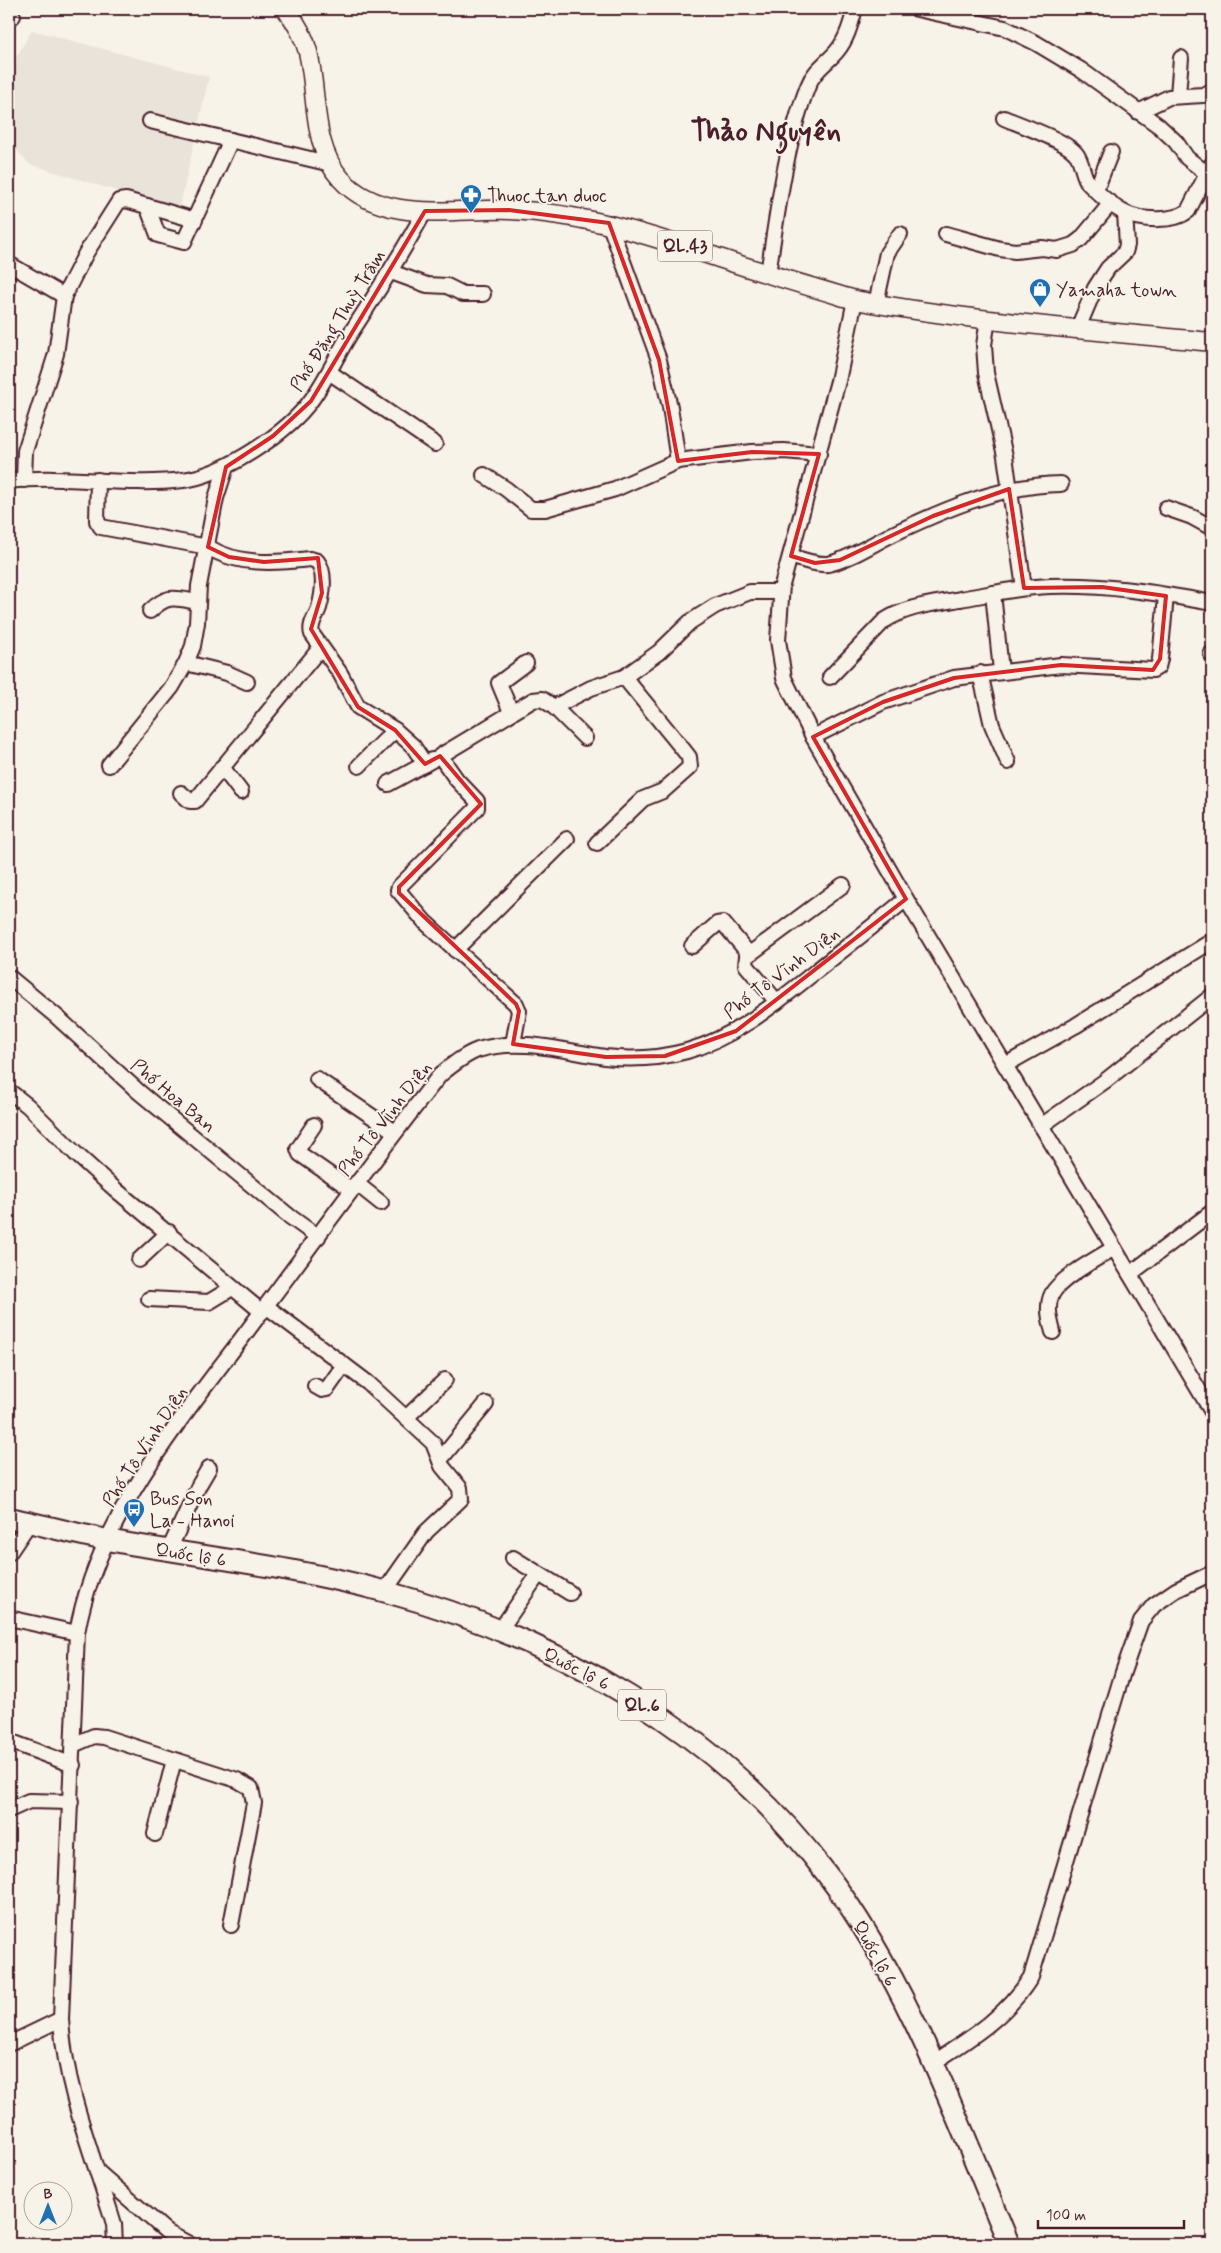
<svg xmlns="http://www.w3.org/2000/svg" width="1221" height="2253" font-family="Mynerve,sans-serif">
<style>
.built{fill:#eae3da}
.lines{fill:none;stroke-linecap:round;stroke-linejoin:round}
.minor-casing{stroke:#4a1f2b;stroke-width:18}
.major-casing{stroke:#4a1f2b;stroke-width:21}
.highway-casing{stroke:#4a1f2b;stroke-width:24}
.minor{stroke:#f7f3e8;stroke-width:14}
.major{stroke:#f7f3e8;stroke-width:18}
.highway{stroke:#f7f3e8;stroke-width:20}
.marked{fill:none;stroke:#d62828;stroke-width:4;stroke-linejoin:round}
.labels{text-anchor:middle;stroke-width:4;stroke-linejoin:round;paint-order:stroke}
.shield{fill:#f7f3e8;stroke:#7e5f64;stroke-width:1}
.shield-label{font-size:18px;font-weight:bold;fill:#4a1f2b}
.poi-label{font-size:19px;fill:#4a1f2b;stroke:#f7f3e8;text-anchor:start}
.street-label{font-size:19px;fill:#4a1f2b;stroke:#f7f3e8}
.town-label{font-size:29px;font-weight:bold;fill:#4a1f2b;stroke:#f7f3e8}
</style>
<rect width="100%" height="100%" fill="#f7f3e8"/>
<filter id="ink" filterUnits="userSpaceOnUse"><feTurbulence type="fractalNoise" baseFrequency=".02" numOctaves="2"/><feDisplacementMap in="SourceGraphic" scale="10" xChannelSelector="R" yChannelSelector="G"/><feConvolveMatrix kernelMatrix="1 2 1 2 8 2 1 2 1" color-interpolation-filters="sRGB"/></filter>
<g filter="url(#ink)">
<path class="built" d="M32 30 209 77 179 210 29 164 9 142V69Z"/>
<g class="lines">
<g class="minor-casing">
<g id="minor">
<path d="M917 9 1005 28 1036 43 1081 70 1159 126 1176 142 1187 158 1206 173"/>
<path d="M9 11 13 16"/>
<path d="M1178 95 1181 58"/>
<path d="M1138 112 1169 97 1203 95 1212 91"/>
<path d="M1004 118C1021 125 1068 141 1077 155 1083 164 1082 175 1089 184 1099 194 1112 207 1125 213 1141 221 1174 222 1188 211L1212 164"/>
<path d="M150 121 331 164"/>
<path d="M1096 190 1111 152"/>
<path d="M147 206 158 235 184 242 231 140"/>
<path d="M609 223 659 360 670 407 678 461"/>
<path d="M946 234 1000 249 1015 251 1042 248 1057 250 1073 245 1081 239 1111 203"/>
<path d="M9 264 64 296"/>
<path d="M391 272 427 285 447 286 463 294H483"/>
<path d="M768 274C777 215 786 141 808 86 814 70 827 63 837 51 847 39 851 23 855 9"/>
<path d="M855 300 838 381 782 585 778 640 784 678 813 737 906 899 1212 1412"/>
<path d="M876 304 887 253 900 234"/>
<path d="M988 319 984 345 986 373 1005 456 1024 588"/>
<path d="M1078 328 1095 288 1108 268 1125 252 1127 245 1125 213"/>
<path d="M329 372 435 444"/>
<path d="M484 475 506 489 531 509H545L615 489 678 461 752 452 784 451 819 454"/>
<path d="M24 480 25 451 56 354 64 296 86 253 119 201 126 200 195 220"/>
<path d="M98 480 97 521 101 527 208 547C238 566 276 563 310 559L317 561C326 572 323 594 319 608 316 617 309 624 312 634L340 673 358 707 395 730 413 746 425 764"/>
<path d="M9 481C67 474 125 487 183 480 224 475 288 433 312 399 327 378 337 355 350 334 377 293 402 253 425 211"/>
<path d="M1166 508 1192 517 1212 528"/>
<path d="M791 556C802 560 815 565 828 564 849 560 877 541 897 532 950 507 1002 485 1061 484"/>
<path d="M993 593 1001 671"/>
<path d="M150 611C168 594 174 598 198 602"/>
<path d="M1211 654H1212"/>
<path d="M186 663 227 673 247 682"/>
<path d="M980 673 992 725 1008 762"/>
<path d="M830 677 884 621C906 606 934 604 960 599 990 594 1020 587 1050 586 1105 584 1159 593 1212 603"/>
<path d="M554 707 585 738"/>
<path d="M511 712 499 683 526 663"/>
<path d="M813 737 883 702 954 678 1061 665 1153 670 1158 667 1160 659 1166 596"/>
<path d="M109 765 172 687 186 663 193 646 197 623 199 586 216 498 226 467"/>
<path d="M359 766 395 730"/>
<path d="M222 767 241 792"/>
<path d="M388 784 432 760"/>
<path d="M181 793 190 801H195L321 647"/>
<path d="M597 843 643 799 663 791 690 767 689 757 682 748 624 677"/>
<path d="M692 946 717 924 723 923 749 954"/>
<path d="M455 950 567 839"/>
<path d="M9 977 56 1016 139 1092 289 1216 318 1237"/>
<path d="M777 1002 746 965 747 956 843 885"/>
<path d="M513 1044 519 1011 516 1004 425 922 398 890 399 887 477 808V801L457 780 440 756 533 700 542 699 554 707 591 688 624 677 659 652 690 622 715 606 750 592H781"/>
<path d="M1005 1065 1075 1026 1212 941"/>
<path d="M317 1079 395 1132"/>
<path d="M9 1091 28 1106 75 1153 116 1190 262 1312"/>
<path d="M314 1125 298 1149 300 1154 352 1190"/>
<path d="M1041 1126 1105 1081 1212 996"/>
<path d="M356 1183 381 1203"/>
<path d="M139 1260 169 1232"/>
<path d="M1130 1274 1212 1212"/>
<path d="M149 1299 209 1302 232 1288"/>
<path d="M266 1306 368 1383 433 1443 442 1466 460 1488 461 1499 426 1532 384 1592"/>
<path d="M1053 1332C1050 1320 1046 1306 1052 1294 1060 1278 1098 1258 1114 1248"/>
<path d="M315 1386 322 1390 327 1389 344 1365"/>
<path d="M406 1418 445 1380"/>
<path d="M440 1460 486 1404"/>
<path d="M169 1550 199 1485 209 1468"/>
<path d="M9 1553 30 1522"/>
<path d="M513 1558 570 1593"/>
<path d="M9 1618 77 1633"/>
<path d="M500 1630 538 1575"/>
<path d="M9 1741 73 1765"/>
<path d="M73 1745 94 1736 104 1737 237 1780 251 1788 254 1803 231 1925"/>
<path d="M9 1810 29 1801 71 1802"/>
<path d="M155 1834 174 1760"/>
<path d="M9 2044 61 2019"/>
<path d="M933 2063C971 2038 1007 2016 1031 1977L1123 1672 1141 1621 1154 1605 1176 1590 1212 1573"/>
<path d="M98 2172 168 2233 189 2244"/>
<path d="M115 2244 114 2224C94 2157 65 2090 61 2019L77 1633C98 1511 192 1407 262 1311 321 1232 379 1152 440 1075 451 1066 464 1055 478 1050 519 1037 563 1051 605 1057 631 1060 661 1058 687 1051 736 1037 776 1003 815 972 845 948 876 924 906 899"/>
</g>
</g>
<g class="major-casing">
<path id="major" d="M286 9C296 22 304 36 308 52 318 93 311 146 341 179 382 225 455 208 510 210 584 213 652 236 722 259 766 274 811 287 855 300 973 322 1093 330 1212 342"/>
</g>
<g class="highway-casing">
<path id="highway" d="M9 1518C44 1525 78 1535 113 1541 203 1557 295 1567 383 1591 554 1637 718 1730 826 1873 907 1979 958 2122 1009 2244"/>
</g>
<use href="#minor" class="minor"/>
<use href="#major" class="major"/>
<use href="#highway" class="highway"/>
</g>
</g>
<path class="marked" d="M509 210 609 223 659 360 678 461 752 452 819 454 791 556 815 563 840 560 933 516 1009 489 1024 588 1102 587 1166 596 1160 659 1153 670 1061 665 954 678 883 702 813 737 906 899 736 1031 665 1056 606 1057 513 1044 519 1011 516 1004 399 893V887L481 804 440 756 425 764 395 730 358 707 311 629 322 593 318 558 264 562 229 557 208 547 226 467 273 436 311 401 425 211Z"/>
<defs>
<g id="pharmacy-pin" transform="scale(1.125)"><path d="M0 17L-7.5 6A9.5 9.5 0 1 1 7.5 6Z" fill="#1f6fb2" stroke="#f7f3e8"/><path d="M-2-6h4v4h4v4h-4v4h-4v-4h-4v-4h4Z" fill="#fff"/></g>
<g id="shop-pin" transform="scale(1.125)"><path d="M0 17L-7.5 6A9.5 9.5 0 1 1 7.5 6Z" fill="#1f6fb2" stroke="#f7f3e8"/><path d="M-5-2.5h2.3a2.7 3.5 0 0 1 5.4 0H5L5.5 6h-11ZM-1.5-2.5h3a1.5 2.3 0 0 0-3 0Z" fill="#fff"/></g>
<g id="bus-pin" transform="scale(1.125)"><path d="M0 17L-7.5 6A9.5 9.5 0 1 1 7.5 6Z" fill="#1f6fb2" stroke="#f7f3e8"/><path d="M-5-6H5V4H4V6H2V4H-2V6H-4V4H-5ZM-3.5-4V0h7V-4ZM-3.5 1.2v1.5H-2V1.2ZM2 1.2v1.5H3.5V1.2Z" fill="#fff"/></g>
</defs>
<g fill-rule="evenodd">
<use href="#pharmacy-pin" x="471" y="195"/>
<use href="#shop-pin" x="1040" y="289"/>
<use href="#bus-pin" x="134" y="1509"/>
</g>
<g class="labels">
<g class="shield">
<rect x="657.5" y="230.5" width="55" height="31" rx="4"/>
<rect x="618" y="1689.5" width="48" height="31" rx="4"/>
</g>
<g class="shield-label">
<text x="685" y="252">QL.43</text>
<text x="642" y="1711">QL.6</text>
</g>
<g class="poi-label">
<text x="487" y="202">Thuoc tan duoc</text>
<text x="1056" y="296">Yamaha town</text>
<text x="150" y="1505">Bus Son<tspan x="150" dy="22">La - Hanoi</tspan></text>
</g>
<g class="street-label">
<text transform="translate(337 320) rotate(-58)" y="7">Phố Đặng Thuỳ Trâm</text>
<text transform="translate(781 972) rotate(-37)" y="7">Phố Tô Vĩnh Diện</text>
<text transform="translate(174 1095) rotate(40)" y="7">Phố Hoa Ban</text>
<text transform="translate(384 1118) rotate(-52)" y="7">Phố Tô Vĩnh Diện</text>
<text transform="translate(144 1446) rotate(-57)" y="7">Phố Tô Vĩnh Diện</text>
<text transform="translate(191 1554) rotate(9)" y="7">Quốc lộ 6</text>
<text transform="translate(577 1668) rotate(27)" y="7">Quốc lộ 6</text>
<text transform="translate(876 1953) rotate(61)" y="7">Quốc lộ 6</text>
</g>
<g class="town-label">
<text x="766" y="140">Thảo Nguyên</text>
</g>
</g>
<rect width="1221" height="2253" fill="none" stroke="#f7f3e8" stroke-width="30"/>
<rect x="15" y="15" width="1191" height="2223" fill="none" stroke="#4a1f2b" stroke-width="2" filter="url(#ink)"/>
<g transform="translate(48 2206)"><circle r="24" fill="#f7f3e8" stroke="#b29e9c"/>
<path d="M0-4L9 19L0 12L-9 19Z" fill="#1f6fb2"/>
<text y="-8" font-size="14" font-weight="bold" text-anchor="middle" fill="#4a1f2b">B</text>
</g>
<path d="M1038 2220v8h146v-8" fill="none" stroke="#4a1f2b" stroke-width="2.5"/>
<text x="1046" y="2220" font-size="15" fill="#4a1f2b" stroke="#f7f3e8" stroke-width="4" paint-order="stroke">100 m</text>
</svg>
